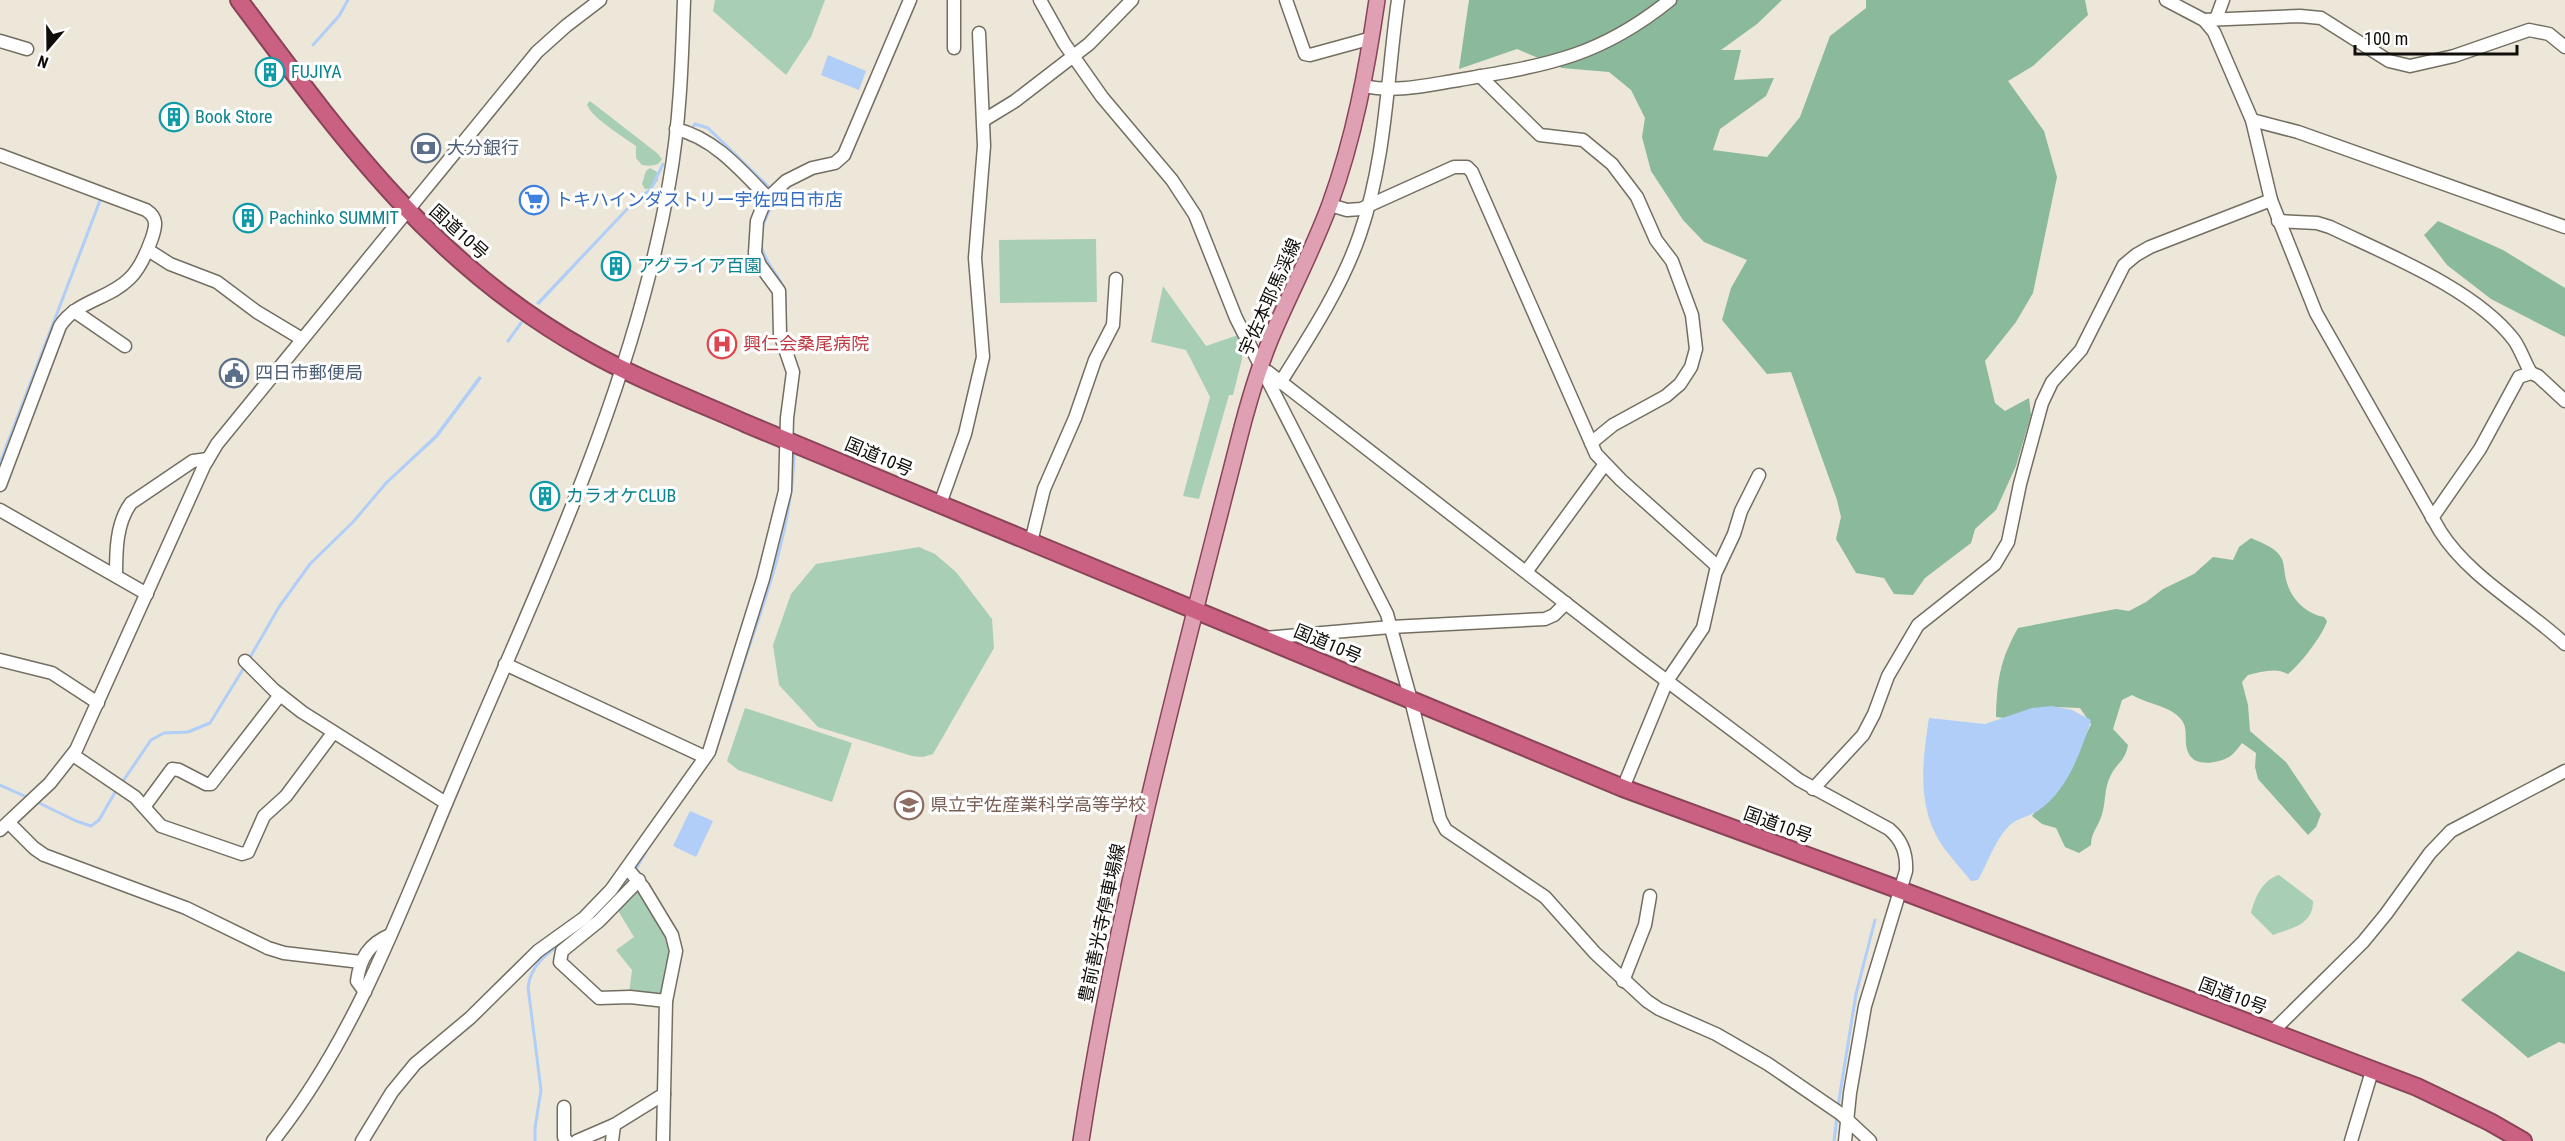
<svg xmlns="http://www.w3.org/2000/svg" width="2565" height="1141" font-family="'Roboto Condensed','Noto Sans JP',sans-serif">
<style>
.green{fill:#a8ceb5}
.forest{fill:#8ab99b}
.water{fill:#b0cef7}
.lines{fill:none;stroke-linecap:round;stroke-linejoin:round}
.stream{stroke:#b0cef7;stroke-width:3}
.minor-casing{stroke:#736e61;stroke-width:15}
.major-casing{stroke:#894458;stroke-width:18}
.highway-casing{stroke:#894458;stroke-width:20}
.minor{stroke:#fff;stroke-width:12}
.major{stroke:#dfa0b4;stroke-width:15}
.highway{stroke:#ca6182;stroke-width:16}
.labels{text-anchor:middle;stroke-width:6;stroke-linejoin:round;paint-order:stroke}
.culture-label{font-size:18px;fill:#0d838f;stroke:#fff;text-anchor:start}
.service-label{font-size:18px;fill:#4e5e75;stroke:#fff;text-anchor:start}
.shop-label{font-size:18px;fill:#366cbe;stroke:#fff;text-anchor:start}
.street-label{font-size:18px;fill:#100e0a;stroke:#fff}
.health-label{font-size:18px;fill:#be3a42;stroke:#fff;text-anchor:start}
.education-label{font-size:18px;fill:#785e54;stroke:#fff;text-anchor:start}
</style>
<rect width="100%" height="100%" fill="#ede7d9"/>
<g class="green">
<path d="M715 0H825L811 37 786 75 713 11Z"/>
<path d="M590 101 657 153 662 159C658 167 650 166 642 165L636 158V146C624 137 590 117 587 104Z"/>
<path d="M650 168 657 172 658 180 652 188 645 189 642 184 646 171Z"/>
<path d="M1096 239 1097 302 1000 303 999 240Z"/>
<path d="M1163 286 1206 346 1238 335 1242 351V359L1233 395H1229L1199 499 1183 496 1210 397 1186 350 1151 342Z"/>
<path d="M919 547 935 554 956 572 992 619 994 648 933 754 923 757 912 756 818 727 779 685 773 645 791 594 816 564Z"/>
<path d="M745 708 852 743 832 802 738 770 727 761Z"/>
<path d="M2279 875 2313 901C2313 925 2292 928 2273 935L2251 913C2255 898 2262 880 2279 875Z"/>
<path d="M637 889 643 890 670 945V960L662 997 629 993 632 970 616 950 634 937 617 909Z"/>
</g>
<g class="forest">
<path d="M1469 0H1782L1757 24 1721 50H1741L1734 80 1774 78 1766 96 1720 129 1713 150 1767 157 1800 117 1830 36 1866 8V0H2085L2088 15 2033 66 2008 81 2044 131 2057 177 2033 293 2016 322 1985 361 1995 403 2005 411 2029 398 2031 415 2016 466 1996 510 1975 529 1971 543 1925 578 1913 595 1894 594 1884 578 1856 573 1836 539 1841 517 1837 500 1791 372 1767 374 1722 320 1731 288 1747 260 1704 242 1683 220 1651 171 1642 137 1645 118 1631 90 1609 72 1562 68 1517 49 1459 69Z"/>
<path d="M2438 221 2503 250 2565 288V337L2491 299 2447 265 2424 235Z"/>
<path d="M2251 538C2262 543 2277 548 2282 559 2285 567 2284 575 2287 583 2292 600 2307 614 2324 617L2327 621C2323 635 2299 666 2288 674 2275 667 2261 672 2248 675L2242 682 2248 705 2250 731 2286 762 2321 814 2316 827 2308 835 2258 779 2255 767 2256 753 2242 743C2238 748 2234 754 2229 757 2218 763 2194 768 2188 752 2183 740 2190 727 2179 717 2167 705 2147 704 2132 695L2122 700 2113 729 2128 745C2125 762 2116 763 2110 777 2104 789 2106 802 2102 814 2099 826 2091 832 2091 845L2079 853 2065 847 2056 828 2042 824 2032 816C2056 787 2076 758 2091 724L2080 708 2056 707 2012 719 1996 717C1997 680 2000 660 2018 628L2116 609 2129 611 2146 602 2163 589 2194 574 2213 557 2233 560 2239 547Z"/>
<path d="M2518 951 2565 972V1044L2559 1042 2528 1058 2461 1000Z"/>
</g>
<g class="water">
<path d="M828 55 866 71 859 90 821 75Z"/>
<path d="M629 205 631 207 539 305 536 303Z"/>
<path d="M479 376 482 378 438 437 385 486 383 484 435 435Z"/>
<path d="M2052 706 2072 710 2091 720C2081 752 2067 791 2039 810 2028 818 2015 818 2007 828 1995 841 1987 864 1978 880L1971 881C1960 867 1946 853 1937 837 1917 800 1923 757 1929 718L1985 724 2032 708Z"/>
<path d="M690 811 713 821 696 857 673 846Z"/>
</g>
<g class="lines">
<g class="stream">
<path d="M313 45 339 16 348 0"/>
<path d="M691 130 695 124 708 128 772 190"/>
<path d="M629 207 651 189 663 164"/>
<path d="M762 227 774 200"/>
<path d="M761 245C769 277 789 275 785 313"/>
<path d="M788 340 797 367"/>
<path d="M508 341 521 323"/>
<path d="M0 463 101 198"/>
<path d="M248 661 279 607 310 564 353 522 387 482"/>
<path d="M721 735C731 706 739 676 749 647 770 586 792 521 794 456"/>
<path d="M121 784 151 740 164 733 188 732 210 723 245 666"/>
<path d="M0 785 29 798"/>
<path d="M35 801 76 821 91 826 99 820 117 789"/>
<path d="M635 871 649 846"/>
<path d="M591 920 631 877"/>
<path d="M1838 1106 1856 994 1875 920"/>
<path d="M535 1141V1128L541 1090 528 987C531 966 545 954 563 943"/>
<path d="M1834 1141 1837 1116"/>
</g>
<g class="minor-casing">
<g id="minor">
<path d="M1040 0 1064 43 1102 97 1172 180 1195 215 1236 318 1387 614 1411 700 1440 819 1446 830 1545 897 1595 953 1647 1001 1659 1009 1716 1034 1768 1064 1841 1114 1870 1141"/>
<path d="M1286 0 1305 54 1310 55 1372 38"/>
<path d="M2166 0 2204 20 2214 32 2252 120 2271 200 2316 313 2440 531C2470 578 2524 606 2565 644"/>
<path d="M2216 19 2223 0"/>
<path d="M2204 20 2300 16 2321 18 2389 61 2410 66 2454 56 2529 30 2549 34 2565 47"/>
<path d="M0 41 27 49"/>
<path d="M954 48V0"/>
<path d="M1480 76 1540 135 1583 140 1612 164 1637 197 1656 240 1672 261 1692 315 1696 349 1691 367 1680 384 1666 396 1613 425 1591 443"/>
<path d="M1364 86C1396 93 1427 85 1459 80 1546 65 1598 58 1670 0"/>
<path d="M984 120 1015 101 1089 44 1132 0"/>
<path d="M2252 120 2298 132 2565 227"/>
<path d="M676 129C714 138 741 170 768 198"/>
<path d="M0 155 146 210C158 218 156 226 152 238 147 252 140 269 129 279 109 299 76 301 60 326L0 485"/>
<path d="M1330 205 1347 210 1361 209 1454 167H1467L1472 172 1596 454 1621 480 1717 566 1703 628 1667 681 1623 788"/>
<path d="M2278 221 2317 223 2330 227C2388 255 2475 289 2514 340 2521 350 2525 363 2531 373"/>
<path d="M148 250 170 264 217 282 257 312 302 339"/>
<path d="M74 311 125 346"/>
<path d="M1268 372 1635 657 1799 780 1889 829C1902 840 1907 853 1906 871L1865 1006 1850 1093 1845 1141"/>
<path d="M1280 383C1309 337 1342 287 1360 234 1386 159 1387 78 1398 0"/>
<path d="M940 504 965 434 983 357 975 258 984 146 979 33"/>
<path d="M0 510 147 594"/>
<path d="M2432 518 2480 449 2519 377 2531 373 2538 376 2565 401"/>
<path d="M1031 542 1044 489 1075 418 1095 360 1113 325 1116 279"/>
<path d="M1717 570 1734 534 1741 511 1759 475"/>
<path d="M1526 572 1605 464"/>
<path d="M116 576C116 552 116 523 131 503L193 461 208 459"/>
<path d="M1264 638 1391 627 1545 619 1554 615 1566 603"/>
<path d="M0 660 52 673 98 703"/>
<path d="M245 661 274 690 302 712 446 803"/>
<path d="M505 664 705 757"/>
<path d="M73 755 135 797 161 826 242 854 248 852 264 816 286 796 333 733"/>
<path d="M1813 789 1863 735 1874 714 1888 676 1918 625 1995 564 2008 542 2020 484 2042 403 2052 382 2081 350 2124 265 2136 255 2150 247 2271 200"/>
<path d="M144 807 172 769 179 770 206 784H211L280 695"/>
<path d="M9 823 34 848 44 855 186 908 268 948 284 953 361 962"/>
<path d="M0 830 50 783 76 750 204 466 217 444 537 52 566 26 600 0"/>
<path d="M627 868 643 887 672 935 676 951 666 1001 663 1141"/>
<path d="M639 880 599 921 562 951 560 962 599 998 630 997 666 1001"/>
<path d="M1623 981 1645 925 1650 896"/>
<path d="M365 992 357 981C360 958 369 944 390 935"/>
<path d="M2272 1032 2363 942 2386 914 2430 853 2451 831 2565 771"/>
<path d="M564 1107V1137L567 1141"/>
<path d="M273 1141C358 1034 403 904 456 780 538 586 632 393 669 184 680 124 682 61 684 0"/>
<path d="M362 1141 392 1092 415 1064 470 1018 538 951 584 918 611 890 709 752 763 579 785 491 787 418 793 372 780 334 779 291 760 265 755 253 757 221 765 201 786 181 812 168 835 163 844 155 910 0"/>
<path d="M577 1141 614 1125 664 1094"/>
<path d="M612 1141 614 1125"/>
<path d="M2351 1141 2372 1071"/>
</g>
</g>
<g class="major-casing">
<path id="major" d="M1081 1141C1117 905 1179 674 1238 443 1247 407 1257 372 1271 338 1290 293 1313 250 1330 204 1354 138 1367 69 1377 0"/>
</g>
<g class="highway-casing">
<path id="highway" d="M239 0C341 137 432 264 586 350 637 379 693 400 747 424L1623 788 1900 890 2417 1087 2490 1122 2523 1141"/>
</g>
<use href="#minor" class="minor"/>
<use href="#major" class="major"/>
<use href="#highway" class="highway"/>
</g>
<defs>
<g id="building-ring" transform="scale(1.5)"><circle r="9.5" fill="#fff" stroke="#0f9aa8" stroke-width="1.5"/><path d="M-4-6H4V6H1V3H-1V6H-4ZM-2.5-4.3h1.7v1.8h-1.7ZM.8-4.3h1.7v1.8H.8ZM-2.5-1h1.7V.8h-1.7ZM.8-1h1.7V.8H.8Z" fill="#0f9aa8"/></g>
<g id="bank-ring" transform="scale(1.5)"><circle r="9.5" fill="#fff" stroke="#5c6f8a" stroke-width="1.5"/><path d="M-6-4H6V4H-6ZM0-2.3a2.3 2.3 0 1 0 0 4.6a2.3 2.3 0 1 0 0-4.6Z" fill="#5c6f8a"/></g>
<g id="supermarket-ring" transform="scale(1.5)"><circle r="9.5" fill="#fff" stroke="#3f7fe0" stroke-width="1.5"/><path d="M-6-5.5h2.5l.6 2H6L4.5 2H-2.5L-4.4-4H-6ZM-1.5 3.2a1.3 1.3 0 1 0 .1 0ZM3 3.2a1.3 1.3 0 1 0 .1 0Z" fill="#3f7fe0"/></g>
<g id="hospital-ring" transform="scale(1.5)"><circle r="9.5" fill="#fff" stroke="#e0444e" stroke-width="1.5"/><path d="M-5-5h3v3.5h4V-5h3V5h-3V1.5h-4V5h-3Z" fill="#e0444e"/></g>
<g id="civic-ring" transform="scale(1.5)"><circle r="9.5" fill="#fff" stroke="#5c6f8a" stroke-width="1.5"/><path d="M-.6-6.5H3V-4.5H.6V-3L4-1V1h2V6H-6V1h2V-1L-.6-3ZM-1.2 2.5V6h2.4V2.5Z" fill="#5c6f8a"/></g>
<g id="school-ring" transform="scale(1.5)"><circle r="9.5" fill="#fff" stroke="#8d6e63" stroke-width="1.5"/><path d="M0-5L7-2L0 1L-7-2ZM-4 1L0 2.5L4 1V4Q0 6-4 4Z" fill="#8d6e63"/></g>
</defs>
<g fill-rule="evenodd">
<use href="#building-ring" x="270" y="72"/>
<use href="#building-ring" x="174" y="117"/>
<use href="#bank-ring" x="426" y="148"/>
<use href="#supermarket-ring" x="534" y="200"/>
<use href="#building-ring" x="248" y="218"/>
<use href="#building-ring" x="616" y="266"/>
<use href="#hospital-ring" x="722" y="344"/>
<use href="#civic-ring" x="234" y="373"/>
<use href="#building-ring" x="545" y="496"/>
<use href="#school-ring" x="909" y="805"/>
</g>
<g class="labels">
<g class="culture-label">
<text x="291" y="78">FUJIYA</text>
<text x="195" y="123">Book Store</text>
<text x="269" y="224">Pachinko SUMMIT</text>
<text x="637" y="272">アグライア百園</text>
<text x="566" y="502">カラオケCLUB</text>
</g>
<g class="service-label">
<text x="447" y="154">大分銀行</text>
<text x="255" y="379">四日市郵便局</text>
</g>
<g class="shop-label">
<text x="555" y="206">トキハインダストリー宇佐四日市店</text>
</g>
<g class="street-label">
<text transform="translate(459 232) rotate(42)" y="6">国道10号</text>
<text transform="translate(1270 297) rotate(-66)" y="6">宇佐本耶馬渓線</text>
<text transform="translate(879 457) rotate(23)" y="6">国道10号</text>
<text transform="translate(1328 644) rotate(23)" y="6">国道10号</text>
<text transform="translate(1778 825) rotate(20)" y="6">国道10号</text>
<text transform="translate(1102 923) rotate(-78)" y="6">豊前善光寺停車場線</text>
<text transform="translate(2233 996) rotate(21)" y="6">国道10号</text>
</g>
<g class="health-label">
<text x="743" y="350">興仁会桑尾病院</text>
</g>
<g class="education-label">
<text x="930" y="811">県立宇佐産業科学高等学校</text>
</g>
</g>
<g transform="translate(48 48) rotate(200)" stroke="#ffffff" stroke-width="4.5" paint-order="stroke">
<path d="M0-4.5L10 22L0 15L-10 22Z" fill="#100e0a"/>
<text y="-9" font-size="16" font-weight="bold" text-anchor="middle" fill="#100e0a">N</text>
</g>
<path d="M2355 45v9h162v-9" fill="none" stroke="#100e0a" stroke-width="3"/>
<text x="2364" y="45" font-size="18" fill="#100e0a" stroke="#ffffff" stroke-width="4.5" paint-order="stroke">100 m</text>
</svg>
